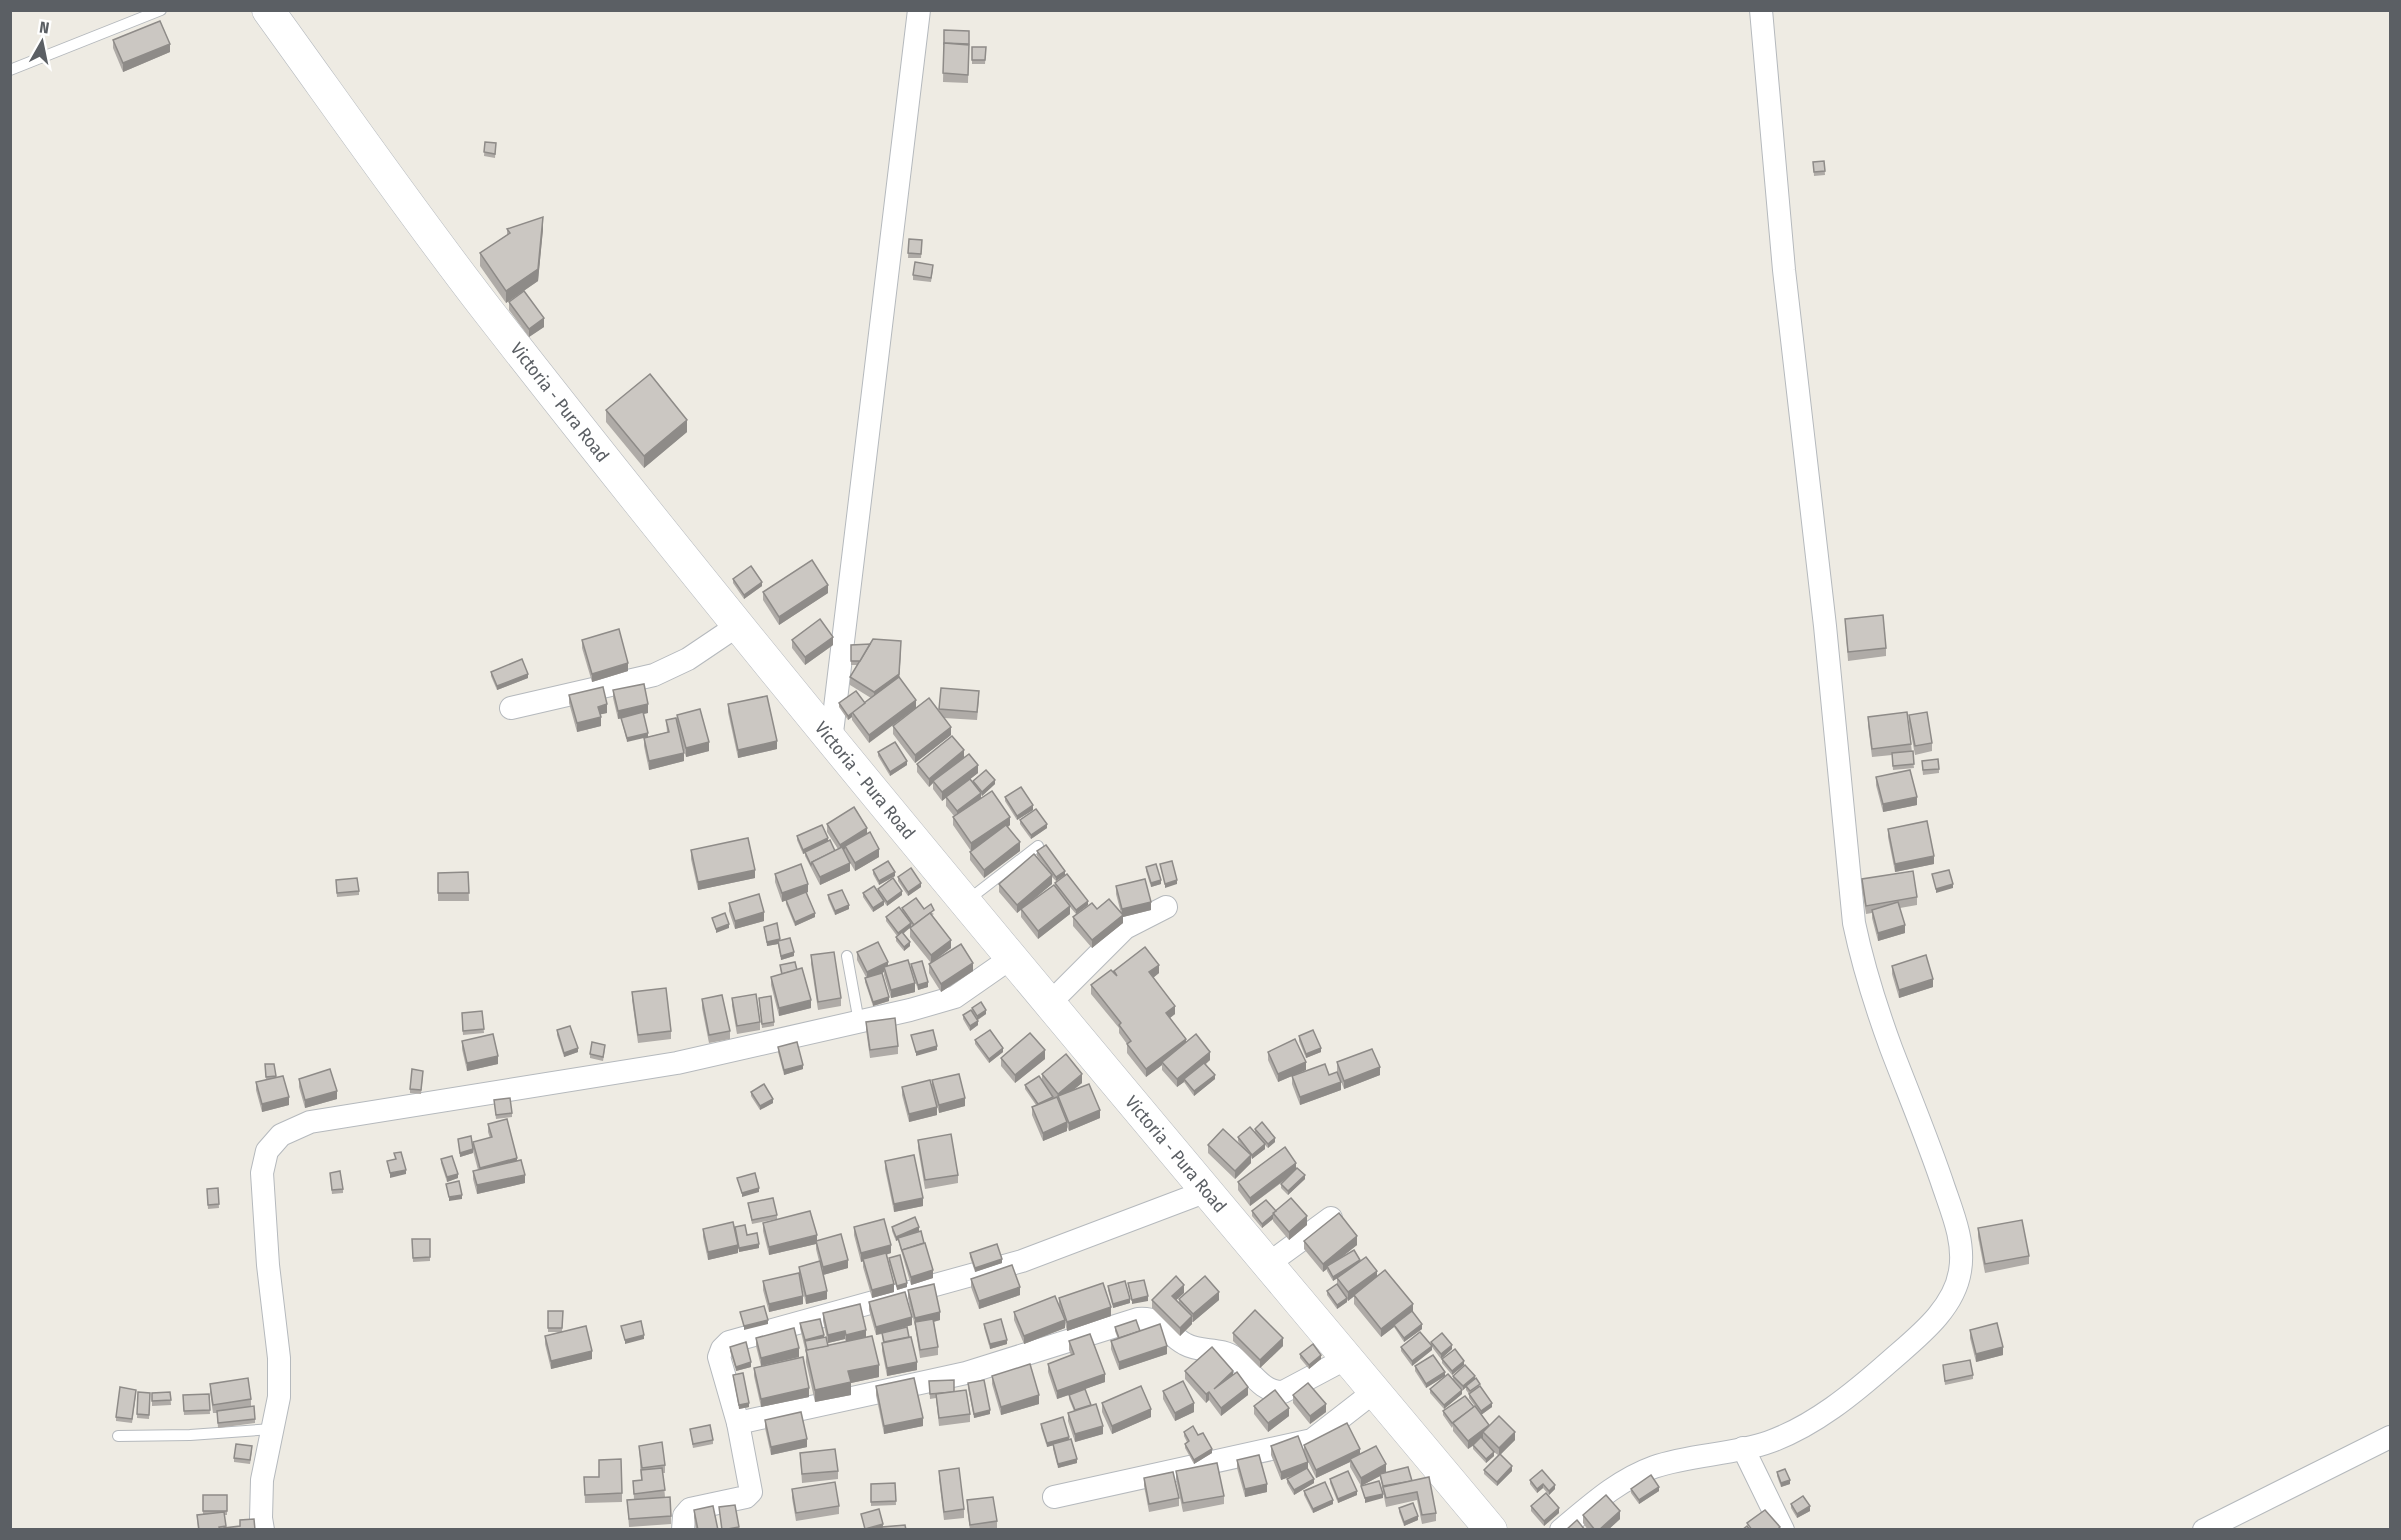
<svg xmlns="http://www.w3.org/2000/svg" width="2401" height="1540" font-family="'Fira Sans Condensed',sans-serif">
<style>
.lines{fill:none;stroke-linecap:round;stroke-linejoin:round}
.service-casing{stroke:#b5b9bd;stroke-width:12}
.minor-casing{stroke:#b5b9bd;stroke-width:24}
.secondary-casing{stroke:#b6babf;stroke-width:33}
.service{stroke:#fff;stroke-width:10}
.minor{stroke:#fff;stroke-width:22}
.secondary{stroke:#fff;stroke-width:32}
.wall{fill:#afaba7}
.shaded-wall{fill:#8e8b88}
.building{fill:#cbc7c2;stroke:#8e8b88;stroke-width:1.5}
.labels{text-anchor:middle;stroke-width:5;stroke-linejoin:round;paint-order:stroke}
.street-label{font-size:18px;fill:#5b5f64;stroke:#fff}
</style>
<rect width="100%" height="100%" fill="#eeebe3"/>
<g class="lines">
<g class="service-casing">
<g id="service">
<path d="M10 70 161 10"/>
<path d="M968 900 1038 846"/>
<path d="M847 956 859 1022"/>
<path d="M118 1436 190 1435 272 1429"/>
</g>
</g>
<g class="minor-casing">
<g id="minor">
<path d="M511 708 654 675 688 659 737 626"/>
<path d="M831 741 919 10"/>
<path d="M1050 1003 1125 928 1166 907"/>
<path d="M1268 1264 1331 1218"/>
<path d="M738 1423 719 1357 722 1349 729 1342 1022 1261 1207 1191"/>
<path d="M1743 1448 1783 1530"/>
<path d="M1054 1497 1312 1440 1375 1391"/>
<path d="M263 1530 261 1518 262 1480 279 1397V1358L268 1265 262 1173 267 1151 281 1135 310 1122 677 1063 910 1010 955 997 1011 958"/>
<path d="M683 1530 684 1516 690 1509 746 1497 751 1492 738 1423 966 1373 1138 1319C1163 1317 1166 1334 1185 1344 1201 1353 1220 1347 1235 1358 1250 1370 1262 1393 1283 1392L1347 1358"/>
<path d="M1561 1530C1591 1505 1618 1480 1654 1467 1691 1454 1733 1455 1769 1442 1814 1426 1854 1393 1889 1362 1916 1338 1954 1310 1960 1271 1965 1243 1953 1214 1944 1188 1928 1140 1909 1095 1891 1048 1876 1007 1863 966 1854 923L1825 626 1784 270 1761 10"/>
<path d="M2204 1530 2390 1437"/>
</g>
</g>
<g class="secondary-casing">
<g id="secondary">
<path id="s1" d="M268 10C341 111 412 213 488 311 811 726 1153 1126 1491 1530"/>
</g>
</g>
<use href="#service" class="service"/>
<use href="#minor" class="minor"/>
<use href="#secondary" class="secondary"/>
</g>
<g class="wall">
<path d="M944 30 969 31 968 83 943 82Z"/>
<path d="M113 40 170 52 123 72 113 48Z"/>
<path d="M972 47H986L985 64H972Z"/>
<path d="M485 142 496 143 495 158 484 156Z"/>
<path d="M1824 161 1825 175 1814 176 1813 162Z"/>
<path d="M507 229H543L538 281 506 303 480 266V253L507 235Z"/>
<path d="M909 239 922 240 921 258H908Z"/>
<path d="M933 269 931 282 913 280V275Z"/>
<path d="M509 302 544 327 529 337 509 310Z"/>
<path d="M606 410 687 432 644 468 606 422Z"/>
<path d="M733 579 762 586 744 599 733 583Z"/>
<path d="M763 592 828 593 779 625 763 600Z"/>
<path d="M1845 619 1886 648V656L1848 661Z"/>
<path d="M582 640 628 671 592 682 582 648Z"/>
<path d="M792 640 833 645 805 665 792 648Z"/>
<path d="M901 641 869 743 852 720V717L848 720 839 707V703H865L871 698 850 685V677L858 665H851V645L870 644Z"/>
<path d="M491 672 528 678 497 690 491 676Z"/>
<path d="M941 688 979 699 977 720 944 718 951 735 915 763 893 734V726L939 712Z"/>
<path d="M613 690 648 713 643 714 627 742 621 718 618 719 613 698Z"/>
<path d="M569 695 607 713 600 714 601 726 577 732 569 703Z"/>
<path d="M728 704 777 749 738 758 728 712Z"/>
<path d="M677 715 709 751 686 757 679 733 684 761 649 770 644 746V738L667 732 666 720 677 722Z"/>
<path d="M1909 715 1932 743V751L1915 755 1909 723Z"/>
<path d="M1868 717 1911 744 1914 768 1893 770 1892 755 1872 757 1868 725Z"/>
<path d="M878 752 907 765 890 776 878 756Z"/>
<path d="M964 757 978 773 970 779 973 783V781L995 784 982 796 981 795V798L1010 825 1008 827 1020 851 984 878 970 860V852L971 851 953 825V817L954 816 946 806V797L942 801 933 789V783L929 787 917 772V764Z"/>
<path d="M1922 765 1939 769V773L1923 775Z"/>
<path d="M1876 777 1917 805 1883 812 1876 785Z"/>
<path d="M1005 797 1033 810 1017 820 1005 801Z"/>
<path d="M1020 820 1047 828 1031 839 1020 824Z"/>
<path d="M827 824 867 834 879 857 855 871 849 861 850 871 820 885 805 856V853L803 854 797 840V836L828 841 835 851 838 849 827 832Z"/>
<path d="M1888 829 1934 864 1895 872 1888 837Z"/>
<path d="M691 850 755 878 698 890 691 859Z"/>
<path d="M1037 851 1065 875 1056 881 1052 877V884L1029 903 1055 886V883L1088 905 1076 914 1070 907V914L1038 939 1021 917V910L1017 913 999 892V884L1046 867 1037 856Z"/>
<path d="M1146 867 1161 884 1151 887 1146 871Z"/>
<path d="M873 870 895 876 879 885 873 874Z"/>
<path d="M468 872 469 901H438V873Z"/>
<path d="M775 874 808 892 806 893 815 917 795 926 786 904V900L782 902 775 882Z"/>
<path d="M898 877 921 887 908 896 898 881Z"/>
<path d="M1862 879 1917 897V905L1900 908 1905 933 1878 941 1872 918V913L1866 914 1862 888Z"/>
<path d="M336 884 359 891V895L337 897Z"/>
<path d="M1116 886 1151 910 1123 917V923L1092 948 1073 926V917L1097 909 1121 913 1116 894Z"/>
<path d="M878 889 902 895 887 906 884 902V905L873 912 863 897V893L878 892Z"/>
<path d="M828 895 849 909 835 915 828 899Z"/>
<path d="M729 903 764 921 735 929 729 911Z"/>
<path d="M902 908 924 909 934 914 932 915 951 948 931 963 910 937V928L912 927 911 925 903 934 910 946 904 951 896 941V937L897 936 886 921V917L902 911Z"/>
<path d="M764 927 780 940 794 956 781 960 778 944 767 946Z"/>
<path d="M857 952 888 966 915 992 891 998 884 975V972L882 973 889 1001 873 1006 865 982 866 977 857 960Z"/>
<path d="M811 955 841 998V1006L818 1010 811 964Z"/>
<path d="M911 964 928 987 918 990 911 968Z"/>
<path d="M929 964 973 971 941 992 929 973Z"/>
<path d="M780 965 811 1008 779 1016 771 985V977L781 974Z"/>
<path d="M1892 966 1933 987 1899 998 1892 974Z"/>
<path d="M1114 971 1159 973 1153 978 1175 1014 1170 1018 1186 1043 1210 1060 1206 1064 1215 1079 1194 1096 1184 1082 1177 1087 1162 1070V1065L1146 1077 1127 1053V1044L1119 1033V1028L1091 994V985L1114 973Z"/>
<path d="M632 992 671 1031V1039L638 1043 632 1000Z"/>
<path d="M732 998 760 1022V1030L737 1034 732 1006Z"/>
<path d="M759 998 774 1022V1026L762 1028Z"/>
<path d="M702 999 730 1031V1039L709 1043 702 1008Z"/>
<path d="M972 1008 986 1014 978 1020V1025L970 1031 963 1019V1015L972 1012Z"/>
<path d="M482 1011 484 1033 463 1035 462 1017Z"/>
<path d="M866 1022 898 1046V1054L870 1058 866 1030Z"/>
<path d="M557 1030 578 1052 564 1057 557 1035Z"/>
<path d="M1299 1036 1321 1052 1306 1058 1299 1041Z"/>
<path d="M975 1040 1003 1052 989 1063 975 1044Z"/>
<path d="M462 1041 498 1064 467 1071 462 1049Z"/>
<path d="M778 1047 803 1069 784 1075 778 1052Z"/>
<path d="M605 1049 603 1061 590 1058V1054Z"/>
<path d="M1268 1052 1306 1070 1278 1082 1268 1060Z"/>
<path d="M1001 1058 1045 1059 1015 1083 1001 1066Z"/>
<path d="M1337 1062 1380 1075 1344 1089 1337 1071Z"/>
<path d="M265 1064H274L276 1077 289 1105 262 1112 256 1090V1082L266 1080Z"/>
<path d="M1042 1074 1082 1083 1073 1090 1100 1118 1069 1131 1067 1127V1131L1043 1141 1032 1115V1107L1036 1105 1025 1089V1085L1042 1080Z"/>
<path d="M423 1075 421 1094 410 1093V1089Z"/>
<path d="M1292 1076 1341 1090 1300 1105 1292 1084Z"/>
<path d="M299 1079 337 1099 305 1108 299 1087Z"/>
<path d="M932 1080 965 1106 939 1113 932 1088Z"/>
<path d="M902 1087 937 1115 909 1122 902 1095Z"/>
<path d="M751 1092 773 1103 760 1110 751 1096Z"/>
<path d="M494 1100 512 1113V1117L496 1119Z"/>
<path d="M488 1124 517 1161 525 1183 477 1194 473 1179V1171L478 1170 473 1151V1153L460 1157 458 1139 473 1148V1142L490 1138 488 1132Z"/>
<path d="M1255 1129 1275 1142 1268 1148 1265 1145V1149L1252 1159 1251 1157V1163L1235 1179 1208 1153V1145L1243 1148 1238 1141V1137L1255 1132Z"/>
<path d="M918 1140 958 1175V1183L925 1189 918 1148Z"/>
<path d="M1285 1147 1296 1163V1168H1297L1305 1175V1179L1288 1195 1281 1188V1184L1285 1180 1250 1206 1238 1190V1182Z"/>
<path d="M441 1159 458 1178 447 1182 441 1163Z"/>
<path d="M885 1161 923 1206 894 1212 885 1169Z"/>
<path d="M330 1173 343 1189V1193L332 1194Z"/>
<path d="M218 1188 219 1208 208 1209 207 1189Z"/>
<path d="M748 1203 777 1215V1219L752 1224Z"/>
<path d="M1252 1211H1276L1307 1225 1289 1240 1273 1221V1219L1262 1228 1252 1216Z"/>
<path d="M763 1223 817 1241 848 1268 823 1275 827 1299 806 1304 801 1283 803 1304 769 1312 763 1290V1281L799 1273V1267L819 1261 816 1249V1244L769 1255 763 1231Z"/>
<path d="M854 1227 891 1253 886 1255 894 1292 872 1298 863 1267V1261L861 1262 854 1235Z"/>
<path d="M892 1227 919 1231 913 1234 933 1278 911 1285 898 1240 896 1241 892 1231Z"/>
<path d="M1978 1228 2029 1256V1264L1985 1273 1978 1237Z"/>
<path d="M703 1229 735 1230 747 1235 759 1248 739 1252 738 1247V1253L708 1260 703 1237Z"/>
<path d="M412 1239H430V1261L413 1262Z"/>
<path d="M1304 1241 1357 1245 1339 1259 1360 1261 1413 1312 1422 1329 1404 1342 1394 1327 1381 1337 1354 1304V1296L1348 1301 1347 1300V1302L1337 1309 1327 1295V1291L1337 1284V1278L1333 1281 1327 1271V1269L1323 1272 1304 1249Z"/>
<path d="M970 1253 1002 1263 975 1272 970 1257Z"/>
<path d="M889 1258 907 1287 897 1290 889 1262Z"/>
<path d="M971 1279 1020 1295 979 1309 971 1287Z"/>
<path d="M1108 1286 1130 1303 1113 1308 1108 1290Z"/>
<path d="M908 1290 940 1320 934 1322 938 1347V1355L920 1358 915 1326 908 1298Z"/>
<path d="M1184 1293 1176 1300 1179 1303V1299L1219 1300 1193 1322H1192V1324L1180 1336 1152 1308V1300Z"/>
<path d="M1059 1298 1111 1316 1067 1331 1065 1323V1328L1024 1344 1014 1320V1312L1059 1305Z"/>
<path d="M869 1302 912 1325 897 1329 917 1370 887 1376 882 1351V1343H883L882 1334 876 1335 869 1310Z"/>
<path d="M548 1311H563L562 1332 592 1359 551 1369 545 1344V1336L560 1332H548Z"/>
<path d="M823 1313 866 1337 879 1377 851 1383V1395L815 1402 806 1362V1353L800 1328V1323L824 1337 828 1346 846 1342 845 1339 828 1343 823 1321Z"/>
<path d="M984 1324 1007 1344 990 1349 984 1328Z"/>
<path d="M1115 1327 1140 1331 1167 1354 1119 1370 1111 1349V1341L1118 1339 1115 1331Z"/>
<path d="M1970 1330 2003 1355 1976 1362 1970 1338Z"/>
<path d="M1233 1333 1283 1346 1260 1368 1233 1341Z"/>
<path d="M756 1338 799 1357 761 1366 756 1346Z"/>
<path d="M1069 1341 1105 1382 1085 1389 1091 1406 1103 1434 1075 1442 1068 1421V1413L1074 1411 1069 1399V1395L1057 1399 1048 1372V1364L1071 1355 1069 1350Z"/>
<path d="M1431 1342 1452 1349 1441 1359 1432 1347V1350L1412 1366 1401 1351V1347L1431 1345Z"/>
<path d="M730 1347 751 1367 736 1371 730 1351Z"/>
<path d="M1300 1354 1321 1359 1309 1369 1300 1358Z"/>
<path d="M1442 1359 1464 1365 1452 1375 1442 1363Z"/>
<path d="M1943 1365 1973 1375V1379L1945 1385Z"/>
<path d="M1415 1366 1445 1376 1426 1388 1415 1371Z"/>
<path d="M754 1368 809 1397 761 1407 754 1376Z"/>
<path d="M1185 1371 1233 1374 1248 1395 1221 1416 1209 1400 1206 1403 1185 1379Z"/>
<path d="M733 1375 749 1407 739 1409Z"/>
<path d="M992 1376 1039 1404 1001 1415 992 1384Z"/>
<path d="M1453 1376 1475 1380 1480 1387 1492 1407 1481 1415 1469 1398V1394L1466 1390V1387L1463 1390 1454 1380 1462 1394 1444 1409 1430 1393V1389L1453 1380Z"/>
<path d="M929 1381 954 1392 970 1414V1422L939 1426 936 1398 930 1399Z"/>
<path d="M968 1383 990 1414 974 1418 968 1388Z"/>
<path d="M210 1384 251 1399V1406L255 1419V1423L218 1428 217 1413H213L210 1392Z"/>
<path d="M876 1386 923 1426 884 1434 876 1395Z"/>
<path d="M1163 1391 1194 1412 1175 1421 1163 1399Z"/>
<path d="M138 1392 150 1393 149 1419 137 1418Z"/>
<path d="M170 1392 171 1405 152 1406V1393Z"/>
<path d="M136 1394 132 1423 116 1421V1417Z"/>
<path d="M209 1394 210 1414 184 1415 183 1395Z"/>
<path d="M1293 1395 1326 1412 1310 1424 1293 1403Z"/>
<path d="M1102 1403 1151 1417 1112 1434 1102 1412Z"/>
<path d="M1254 1406 1289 1416 1268 1432 1254 1414Z"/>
<path d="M1474 1407 1489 1426 1515 1440 1500 1455 1512 1471 1497 1486 1484 1474V1470L1498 1455 1494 1452V1456L1486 1463 1473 1449V1446L1468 1449 1453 1431V1426L1452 1428 1443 1415V1411Z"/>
<path d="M765 1420 807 1447 771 1455 765 1428Z"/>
<path d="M1041 1424 1069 1440 1077 1463 1058 1468 1053 1449V1445L1047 1447 1041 1428Z"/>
<path d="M690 1429 713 1440V1444L693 1448Z"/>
<path d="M1184 1432 1198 1435 1212 1453 1194 1464 1185 1448V1444L1187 1442 1184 1436Z"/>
<path d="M1304 1445 1360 1454 1386 1472 1412 1481 1436 1513V1521L1422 1524 1417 1500 1386 1507 1380 1476 1361 1486 1350 1467V1462L1316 1478 1305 1455 1308 1469 1314 1483 1294 1495 1287 1483V1479L1294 1475 1281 1480 1271 1455V1446L1304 1452Z"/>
<path d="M639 1446 665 1465V1473H663L665 1497 671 1516V1524L629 1527 627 1500 634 1499 633 1481 641 1480Z"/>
<path d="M252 1450 250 1464 234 1462V1458Z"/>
<path d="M800 1453 838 1471V1479L802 1483Z"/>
<path d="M1237 1460 1267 1492 1245 1497 1237 1468Z"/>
<path d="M939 1471 964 1509V1518L944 1520 939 1479Z"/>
<path d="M1176 1471 1224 1496V1504L1183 1512 1176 1479Z"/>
<path d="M1777 1472 1790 1484 1781 1487 1777 1476Z"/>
<path d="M584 1477H599L622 1493V1502L585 1503Z"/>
<path d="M1144 1478 1179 1498V1506L1149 1512 1144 1486Z"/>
<path d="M1330 1479 1357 1495 1338 1503 1330 1483Z"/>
<path d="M1530 1480 1555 1489 1549 1495 1543 1488 1537 1493 1530 1484Z"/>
<path d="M895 1483 896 1505 871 1506V1484Z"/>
<path d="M792 1489 839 1506V1514L796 1521 792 1498Z"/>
<path d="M1631 1489 1659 1491 1639 1504 1631 1493Z"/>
<path d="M1304 1491 1333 1504 1313 1513 1304 1495Z"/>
<path d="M203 1495H227V1515H224L226 1528 255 1530H198L197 1515 203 1514Z"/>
<path d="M967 1500 997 1521V1530H970L967 1508Z"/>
<path d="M1791 1504 1810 1511 1797 1518 1791 1508Z"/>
<path d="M1531 1506 1559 1513 1544 1526 1531 1511Z"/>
<path d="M719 1507 739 1527V1530H722Z"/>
<path d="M1399 1508 1418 1520 1404 1526 1399 1512Z"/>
<path d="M694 1510 718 1530H696L694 1518Z"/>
<path d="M1583 1515 1620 1519 1608 1530H1588L1583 1523Z"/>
</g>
<g class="shaded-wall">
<path d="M170 44V52L123 72V63Z"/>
<path d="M543 217V229L538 281 506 303V291Z"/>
<path d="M544 318V327L529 337V329Z"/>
<path d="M687 420V432L644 468V456Z"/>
<path d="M762 582V586L744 599V595Z"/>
<path d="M828 585V593L779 625V617Z"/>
<path d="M833 637V645L805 665V657Z"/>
<path d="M901 649 899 683 874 700V692Z"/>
<path d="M628 663V671L592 682V674Z"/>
<path d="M528 674V678L497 690V686Z"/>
<path d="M916 700V708L869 743V735Z"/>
<path d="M607 704V713L598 715V707Z"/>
<path d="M648 704V713L618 719V711Z"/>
<path d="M852 713V717L848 720V716Z"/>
<path d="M601 717V726L577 732V723Z"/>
<path d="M951 727V735L915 763V755Z"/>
<path d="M648 733V737L627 742V738Z"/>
<path d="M777 741V749L738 758V750Z"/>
<path d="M709 742V751L686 757V748Z"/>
<path d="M964 750V759L933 781V783L929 787V779Z"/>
<path d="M684 753V761L649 770V761Z"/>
<path d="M907 761V765L890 776V772Z"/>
<path d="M978 765V773L942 801V792Z"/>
<path d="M995 780V784L982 796V792Z"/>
<path d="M981 793V801L957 819V811Z"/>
<path d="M1917 797V805L1883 812V804Z"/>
<path d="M1033 805V810L1017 820V816Z"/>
<path d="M1010 817V825L971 852V843Z"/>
<path d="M1047 824V828L1031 839V835Z"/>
<path d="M867 828V836L845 846V849L840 853V845Z"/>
<path d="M828 838V843L803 854V850Z"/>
<path d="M1020 842V851L984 878V870Z"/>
<path d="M879 849V857L855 871V863Z"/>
<path d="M1934 856V864L1895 872V864Z"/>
<path d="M850 863V871L820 885V877Z"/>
<path d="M755 870V878L698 890V882Z"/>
<path d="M1065 871V875L1056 881V877Z"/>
<path d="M895 872V876L879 885V881Z"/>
<path d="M1052 875V884L1017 913V905Z"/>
<path d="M1161 880V884L1151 887V883Z"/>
<path d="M1177 880V884L1165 888V884Z"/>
<path d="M921 883V887L908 896V892Z"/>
<path d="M808 884V892L782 902V893Z"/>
<path d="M1953 884V888L1936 893V889Z"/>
<path d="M902 891V895L887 906V902Z"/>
<path d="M884 901V905L873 912V908Z"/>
<path d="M1088 901V905L1076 914V910Z"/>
<path d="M1151 902V910L1123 917V923L1092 948V940L1122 915V909Z"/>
<path d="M849 905V909L835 915V911Z"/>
<path d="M1070 906V914L1038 939V931Z"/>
<path d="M764 912V921L735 929V921Z"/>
<path d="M815 913V917L795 926V922Z"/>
<path d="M911 923V927L898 938V933Z"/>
<path d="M729 924V928L716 933V929Z"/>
<path d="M1905 925V933L1878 941V933Z"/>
<path d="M780 939V943L778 941V944L767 946V942Z"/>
<path d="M951 940V948L931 963V955Z"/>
<path d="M910 942V946L904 951V947Z"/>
<path d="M794 952V956L781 960V956Z"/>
<path d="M888 962V970L884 967V972L867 980V972Z"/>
<path d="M973 963V971L941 992V984Z"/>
<path d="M1159 965V973L1149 981V972Z"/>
<path d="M1933 979V987L1899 998V990Z"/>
<path d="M928 982V987L918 990V985Z"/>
<path d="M915 983V992L891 998V990Z"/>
<path d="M889 997V1001L873 1006V1002Z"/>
<path d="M811 1000V1008L779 1016V1008Z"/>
<path d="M1175 1006V1014L1166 1021V1013Z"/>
<path d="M986 1010V1014L977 1020V1016Z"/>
<path d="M978 1021V1025L970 1031V1026Z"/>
<path d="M1186 1039V1047L1162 1062V1065L1146 1077V1069Z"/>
<path d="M937 1046V1050L916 1056V1052Z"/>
<path d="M578 1048V1052L564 1057V1053Z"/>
<path d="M1003 1048V1052L989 1063V1059Z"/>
<path d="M1321 1048V1052L1306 1058V1054Z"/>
<path d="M1045 1050V1059L1015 1083V1075Z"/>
<path d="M1210 1052V1060L1185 1081 1184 1079V1082L1177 1087V1079Z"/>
<path d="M498 1056V1064L467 1071V1063Z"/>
<path d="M1306 1062V1070L1278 1082V1074Z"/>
<path d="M803 1065V1069L784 1075V1070Z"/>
<path d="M1380 1067V1075L1344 1089V1081Z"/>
<path d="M1082 1074V1083L1060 1101 1058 1094Z"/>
<path d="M1215 1075V1079L1194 1096V1091Z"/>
<path d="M1341 1082V1090L1300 1105V1097Z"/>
<path d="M337 1091V1099L305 1108V1100Z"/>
<path d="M289 1097V1105L262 1112V1104Z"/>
<path d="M965 1098V1106L939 1113V1105Z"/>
<path d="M773 1099V1103L760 1110V1106Z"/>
<path d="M937 1107V1115L909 1122V1114Z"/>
<path d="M1100 1110V1118L1069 1131V1123Z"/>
<path d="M1067 1122V1131L1043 1141V1133Z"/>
<path d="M1275 1138V1142L1268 1148V1144Z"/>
<path d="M1265 1144V1149L1252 1159V1155Z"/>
<path d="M473 1149V1153L460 1157V1153Z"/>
<path d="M1251 1155V1163L1235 1179V1171Z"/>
<path d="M517 1158V1166L480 1176V1168Z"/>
<path d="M1296 1163V1171L1250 1206V1198Z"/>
<path d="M406 1170V1174L390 1178V1173Z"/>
<path d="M458 1174V1178L447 1182V1177Z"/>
<path d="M525 1175V1183L477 1194V1185Z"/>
<path d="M1305 1175V1179L1288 1195V1191Z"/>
<path d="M759 1188V1192L742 1197V1193Z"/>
<path d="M462 1195V1199L449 1201V1197Z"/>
<path d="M923 1198V1206L894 1212V1204Z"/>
<path d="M1273 1214V1219L1262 1228V1224Z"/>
<path d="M1307 1216V1225L1289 1240V1232Z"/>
<path d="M919 1227V1231L899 1240 898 1238V1240L896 1241V1237Z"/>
<path d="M817 1235V1243L816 1241V1244L769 1255V1247Z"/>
<path d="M1357 1236V1245L1328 1268 1327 1266V1269L1323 1272V1264Z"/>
<path d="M759 1244V1248L739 1252V1248Z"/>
<path d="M738 1245V1253L708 1260V1252Z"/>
<path d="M891 1245V1253L861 1262V1253Z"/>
<path d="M1002 1259V1263L975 1272V1268Z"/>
<path d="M848 1260V1268L823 1275V1267Z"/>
<path d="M1360 1260V1264L1333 1281V1277Z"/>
<path d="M933 1270V1278L911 1285V1277Z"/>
<path d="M1377 1271V1279L1348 1301V1292Z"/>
<path d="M907 1283V1287L897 1290V1286Z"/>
<path d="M894 1284V1292L872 1298V1290Z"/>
<path d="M1184 1285V1293L1172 1304V1296Z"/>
<path d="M1020 1287V1295L979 1309V1301Z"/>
<path d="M827 1291V1299L806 1304V1296Z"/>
<path d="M1219 1292V1300L1193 1322V1314Z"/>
<path d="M803 1296V1304L769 1312V1304Z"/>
<path d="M1148 1296V1301L1132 1304V1300Z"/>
<path d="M1347 1298V1302L1337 1309V1305Z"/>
<path d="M1130 1299V1303L1113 1308V1304Z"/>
<path d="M1413 1304V1312L1394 1325V1327L1381 1337V1329Z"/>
<path d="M1111 1307V1316L1067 1331V1322Z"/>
<path d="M940 1312V1320L916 1326 915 1322V1326V1318Z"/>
<path d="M1192 1316V1324L1180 1336V1328Z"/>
<path d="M912 1317V1325L876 1335V1327Z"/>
<path d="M768 1320V1324L744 1330V1326Z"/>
<path d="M1065 1320V1328L1024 1344V1336Z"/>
<path d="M1422 1324V1329L1404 1342V1338Z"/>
<path d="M866 1330V1338L846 1343V1335Z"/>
<path d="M845 1331V1339L828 1343V1335Z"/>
<path d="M644 1335V1339L625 1344V1340Z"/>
<path d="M824 1335V1339L805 1344V1340Z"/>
<path d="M1283 1338V1346L1260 1368V1360Z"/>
<path d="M1007 1340V1344L990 1349V1344Z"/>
<path d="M1452 1345V1349L1441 1359V1354Z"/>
<path d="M1167 1346V1354L1119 1370V1362Z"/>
<path d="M1432 1346V1350L1412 1366V1361Z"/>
<path d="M2003 1347V1355L1976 1362V1354Z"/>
<path d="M799 1348V1357L761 1366V1358Z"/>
<path d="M592 1351V1359L551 1369V1361Z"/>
<path d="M1321 1355V1359L1309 1369V1365Z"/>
<path d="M1464 1361V1365L1452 1375V1371Z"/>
<path d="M751 1362V1367L736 1371V1367Z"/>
<path d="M917 1362V1370L887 1376V1368Z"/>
<path d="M879 1365V1377L851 1383V1395L815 1402V1390L848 1371Z"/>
<path d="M1233 1371V1379L1214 1389Z"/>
<path d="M1445 1372V1376L1426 1388V1384Z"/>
<path d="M1105 1374V1382L1057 1399V1391Z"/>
<path d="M1475 1376V1380L1463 1390V1386Z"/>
<path d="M1248 1387V1395L1221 1416V1408Z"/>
<path d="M809 1388V1397L761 1407V1399Z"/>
<path d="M1462 1390V1394L1444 1409V1405Z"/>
<path d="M1209 1392V1400L1206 1403V1394Z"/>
<path d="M1039 1395V1404L1001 1415V1407Z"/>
<path d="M749 1403V1407L739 1409V1405Z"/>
<path d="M1194 1403V1412L1175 1421V1413Z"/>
<path d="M1492 1403V1407L1481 1415V1411Z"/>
<path d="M1326 1404V1412L1310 1424V1416Z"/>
<path d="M1289 1408V1416L1268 1432V1423Z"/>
<path d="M1151 1409V1417L1112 1434V1426Z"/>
<path d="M990 1410V1414L974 1418V1414Z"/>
<path d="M923 1418V1426L884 1434V1426Z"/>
<path d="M1489 1425V1433L1483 1432V1438L1468 1449V1441Z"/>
<path d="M1103 1426V1434L1075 1442V1434Z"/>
<path d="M1515 1432V1440L1499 1456V1448Z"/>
<path d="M1069 1437V1441L1047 1447V1443Z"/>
<path d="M807 1439V1447L771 1455V1447Z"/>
<path d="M1212 1449V1453L1194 1464V1460Z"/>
<path d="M1360 1449V1457L1350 1459V1462L1316 1478V1470Z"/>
<path d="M1494 1452V1456L1486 1463V1459Z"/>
<path d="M1077 1459V1463L1058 1468V1464Z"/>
<path d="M1308 1462V1470L1281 1480V1472Z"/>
<path d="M1386 1464V1473L1380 1474V1476L1361 1486V1478Z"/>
<path d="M1512 1466V1471L1497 1486V1482Z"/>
<path d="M1314 1479V1483L1294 1495V1490Z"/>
<path d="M1790 1480V1484L1781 1487V1483Z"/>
<path d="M1267 1484V1492L1245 1497V1489Z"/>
<path d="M1543 1484V1488L1537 1493V1489Z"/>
<path d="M1555 1485V1489L1549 1495V1491Z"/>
<path d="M1659 1487V1491L1639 1504V1500Z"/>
<path d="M1357 1491V1495L1338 1503V1499Z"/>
<path d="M1383 1494V1498L1365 1503V1498Z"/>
<path d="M1333 1500V1504L1313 1513V1509Z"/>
<path d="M1810 1506V1511L1797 1518V1514Z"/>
<path d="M1559 1508V1513L1544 1526V1521Z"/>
<path d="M1620 1511V1519L1608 1530H1599Z"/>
<path d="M1418 1516V1520L1404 1526V1522Z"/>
<path d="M883 1524V1528L878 1530H865V1529Z"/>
</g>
<g class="building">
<path d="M160 21 170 44 123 63 113 40Z"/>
<path d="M944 30 969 31V44L944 43V45Z"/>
<path d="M944 43 969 45 968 75 943 73Z"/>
<path d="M972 47H986L985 60H972Z"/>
<path d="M485 142 496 143 495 154 484 152Z"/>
<path d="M1824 161 1825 171 1814 172 1813 162Z"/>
<path d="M543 217 538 269 506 291 480 253 510 233 507 229Z"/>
<path d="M909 239 922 240 921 254 908 253Z"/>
<path d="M915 262 933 265 931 278 913 275Z"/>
<path d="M524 291 544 318 529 329 509 302Z"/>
<path d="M650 374 687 420 644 456 606 410Z"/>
<path d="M812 560 828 585 779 617 763 592Z"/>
<path d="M751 566 762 582 744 595 733 579Z"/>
<path d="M1883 615 1886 648 1848 652 1845 619Z"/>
<path d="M820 619 833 637 805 657 792 640Z"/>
<path d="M619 629 628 663 592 674 582 640Z"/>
<path d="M873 639 901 641 899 674 874 692 850 677Z"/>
<path d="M870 644 860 661H851V645Z"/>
<path d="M522 659 528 674 497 686 491 672Z"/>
<path d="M899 677 916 700 869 735 852 712Z"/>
<path d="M644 684 648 704 618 711 613 690Z"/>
<path d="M603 687 607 704 598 707 601 717 577 723 569 695Z"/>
<path d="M941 688 979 691 977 712 939 709Z"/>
<path d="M856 691 865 703 848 716 839 703Z"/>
<path d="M767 696 777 741 738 750 728 704Z"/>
<path d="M929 698 951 727 915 755 893 726Z"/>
<path d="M700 709 709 742 686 748 677 715Z"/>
<path d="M643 712 648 733 627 738 621 718Z"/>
<path d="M1907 712 1911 744 1872 749 1868 717Z"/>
<path d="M1927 712 1932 743 1915 746 1909 715Z"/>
<path d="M676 718 684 753 649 761 644 738 669 732 666 720Z"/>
<path d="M952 736 964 750 929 779 917 764Z"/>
<path d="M895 742 907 761 890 772 878 752Z"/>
<path d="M1913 751 1914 764 1893 766 1892 753Z"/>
<path d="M969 754 978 765 942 792 933 781Z"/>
<path d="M1938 759 1939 769 1923 770 1922 761Z"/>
<path d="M986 770 995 780 982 792 973 781Z"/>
<path d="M1910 770 1917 797 1883 804 1876 777Z"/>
<path d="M970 779 981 793 957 811 946 797Z"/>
<path d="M1021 787 1033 805 1017 816 1005 797Z"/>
<path d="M992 791 1010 817 971 843 953 817Z"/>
<path d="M854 807 867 828 840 845 827 824Z"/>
<path d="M1036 809 1047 824 1031 835 1020 820Z"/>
<path d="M1927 821 1934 856 1895 864 1888 829Z"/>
<path d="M822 825 828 838 803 850 797 836Z"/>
<path d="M1006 825 1020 842 984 870 970 852Z"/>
<path d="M870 832 879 849 855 863 845 846Z"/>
<path d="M748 838 755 870 698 882 691 850Z"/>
<path d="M830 840 835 851 812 862 811 865 805 852Z"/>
<path d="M1046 845 1065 871 1056 877 1037 851Z"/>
<path d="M842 847 850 863 820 877 812 862Z"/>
<path d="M1034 854 1052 875 1017 905 999 884Z"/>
<path d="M888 861 895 872 879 881 873 870Z"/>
<path d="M1172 861 1177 880 1165 884 1160 864Z"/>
<path d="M801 864 808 884 782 893 775 874Z"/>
<path d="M1156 864 1161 880 1151 883 1146 867Z"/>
<path d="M911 868 921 883 908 892 898 877Z"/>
<path d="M1949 870 1953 884 1936 889 1932 874Z"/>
<path d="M1913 871 1917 897 1866 906 1862 879Z"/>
<path d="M468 872 469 893H438V873Z"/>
<path d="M1067 874 1088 901 1076 910 1055 883Z"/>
<path d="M357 878 359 891 337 893 336 880Z"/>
<path d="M893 878 902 891 887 902 878 889Z"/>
<path d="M1145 879 1151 902 1122 909 1116 886Z"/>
<path d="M1054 885 1070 906 1038 931 1021 909Z"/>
<path d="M874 886 884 901 873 908 863 893Z"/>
<path d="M842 890 849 905 835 911 828 895Z"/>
<path d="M806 892 815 913 795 922 786 900Z"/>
<path d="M759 894 764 912 735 921 729 903Z"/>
<path d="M916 898 924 909 931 904 934 910 914 925 902 908Z"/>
<path d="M1109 899 1123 915 1092 940 1073 917 1092 903 1097 909Z"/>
<path d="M1898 902 1905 925 1878 933 1872 910Z"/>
<path d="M899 907 911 923 898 933 886 917Z"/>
<path d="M725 913 729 924 716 929 712 918Z"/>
<path d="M930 913 951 940 931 955 910 928Z"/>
<path d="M777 923 780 939 767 942 764 927Z"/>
<path d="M902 932 910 942 904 947 896 937Z"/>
<path d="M790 938 794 952 781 956 778 941Z"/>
<path d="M878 942 888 962 867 972 857 952Z"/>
<path d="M961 944 973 963 941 984 929 964Z"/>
<path d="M1145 947 1159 965 1149 972 1175 1006 1166 1013 1186 1039 1146 1069 1127 1044 1131 1041 1119 1025 1121 1023 1091 985 1111 970 1117 976 1114 971Z"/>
<path d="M834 952 841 998 818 1002 811 955Z"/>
<path d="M1926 955 1933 979 1899 990 1892 966Z"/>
<path d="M908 960 915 983 891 990 884 967Z"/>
<path d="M922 961 928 982 918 985 911 964Z"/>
<path d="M795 962 797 970 782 974 780 965Z"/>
<path d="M802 968 811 1000 779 1008 771 977Z"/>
<path d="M882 973 889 997 873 1002 865 978Z"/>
<path d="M666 988 671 1031 638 1035 632 992Z"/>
<path d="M756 994 760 1022 737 1026 732 998Z"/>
<path d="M722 995 730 1031 709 1035 702 999Z"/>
<path d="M771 996 774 1022 762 1024 759 998Z"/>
<path d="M981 1002 986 1010 977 1016 972 1008Z"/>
<path d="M971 1010 978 1021 970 1026 963 1015Z"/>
<path d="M482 1011 484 1029 463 1031 462 1013Z"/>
<path d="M895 1018 898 1046 870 1050 866 1022Z"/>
<path d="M570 1026 578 1048 564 1053 557 1030Z"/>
<path d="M933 1030 937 1046 916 1052 911 1035Z"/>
<path d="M990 1030 1003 1048 989 1059 975 1040Z"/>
<path d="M1313 1030 1321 1048 1306 1054 1299 1036Z"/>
<path d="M1030 1033 1045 1050 1015 1075 1001 1058Z"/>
<path d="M493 1034 498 1056 467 1063 462 1041Z"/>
<path d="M1196 1034 1210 1052 1177 1079 1162 1062Z"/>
<path d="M1295 1039 1306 1062 1278 1074 1268 1052Z"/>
<path d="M592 1042 605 1045 603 1057 590 1054Z"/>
<path d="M797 1042 803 1065 784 1070 778 1047Z"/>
<path d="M1372 1049 1380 1067 1344 1081 1337 1062Z"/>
<path d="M1066 1054 1082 1074 1058 1094 1042 1074Z"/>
<path d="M1204 1063 1215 1075 1194 1091 1184 1079Z"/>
<path d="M265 1064H274L276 1076 266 1077Z"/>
<path d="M1325 1064 1329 1075 1337 1072 1341 1082 1300 1097 1292 1076Z"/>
<path d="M330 1069 337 1091 305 1100 299 1079Z"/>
<path d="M412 1069 423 1071 421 1090 410 1089Z"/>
<path d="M959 1074 965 1098 939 1105 932 1080Z"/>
<path d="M283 1076 289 1097 262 1104 256 1082Z"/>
<path d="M1039 1076 1053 1097 1038 1104 1025 1085Z"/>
<path d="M930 1080 937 1107 909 1114 902 1087Z"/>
<path d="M764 1084 773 1099 760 1106 751 1092Z"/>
<path d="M1089 1084 1100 1110 1069 1123 1058 1096Z"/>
<path d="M1057 1097 1067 1122 1043 1133 1032 1107Z"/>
<path d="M510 1098 512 1113 496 1115 494 1100Z"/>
<path d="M507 1119 517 1158 480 1168 473 1142 492 1137 488 1124Z"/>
<path d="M1262 1122 1275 1138 1268 1144 1255 1129Z"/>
<path d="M1250 1127 1265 1144 1252 1155 1238 1137Z"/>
<path d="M1223 1129 1251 1155 1235 1171 1208 1145Z"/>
<path d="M951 1134 958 1175 925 1180 918 1140Z"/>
<path d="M471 1136 473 1149 460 1153 458 1139Z"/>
<path d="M1285 1147 1296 1163 1250 1198 1238 1182Z"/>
<path d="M401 1152 406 1170 390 1173 387 1161 396 1159 394 1153Z"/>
<path d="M914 1155 923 1198 894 1204 885 1161Z"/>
<path d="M452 1156 458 1174 447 1177 441 1159Z"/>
<path d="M521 1160 525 1175 477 1185 473 1171Z"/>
<path d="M1297 1168 1305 1175 1288 1191 1281 1184Z"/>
<path d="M340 1171 343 1189 332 1190 330 1173Z"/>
<path d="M755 1173 759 1188 742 1193 737 1178Z"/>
<path d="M459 1181 462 1195 449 1197 446 1184Z"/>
<path d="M218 1188 219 1204 208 1205 207 1189Z"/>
<path d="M773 1198 777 1215 752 1220 748 1203Z"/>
<path d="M1291 1198 1307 1216 1289 1232 1273 1213Z"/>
<path d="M1266 1200 1276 1211 1273 1213 1274 1214 1262 1224 1252 1211Z"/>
<path d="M810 1211 817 1235 769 1247 763 1223Z"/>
<path d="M1339 1213 1357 1236 1323 1264 1304 1241Z"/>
<path d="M915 1217 919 1227 896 1237 892 1227Z"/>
<path d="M884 1219 891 1245 861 1253 854 1227Z"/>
<path d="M2022 1220 2029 1256 1985 1264 1978 1228Z"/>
<path d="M733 1222 738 1245 708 1252 703 1229Z"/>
<path d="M745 1225 747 1235 757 1233 759 1244 739 1248 735 1227Z"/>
<path d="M921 1231 924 1243 902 1250V1251L898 1238Z"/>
<path d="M841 1234 848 1260 823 1267 816 1241Z"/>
<path d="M412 1239H430V1257L413 1258Z"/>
<path d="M925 1243 933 1270 911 1277 902 1250Z"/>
<path d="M997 1244 1002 1259 975 1268 970 1253Z"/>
<path d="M1354 1250 1360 1260 1333 1277 1327 1266Z"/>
<path d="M886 1253 894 1284 872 1290 863 1259Z"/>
<path d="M900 1255 907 1283 897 1286 889 1258Z"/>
<path d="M1366 1257 1377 1271 1348 1292 1337 1278Z"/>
<path d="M820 1261 827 1291 806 1296 799 1267Z"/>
<path d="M1012 1265 1020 1287 979 1301 971 1279Z"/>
<path d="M1385 1270 1413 1304 1381 1329 1354 1295Z"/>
<path d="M799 1273 803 1296 769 1304 763 1281Z"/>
<path d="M1176 1276 1184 1285 1172 1296 1192 1316 1180 1328 1152 1300Z"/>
<path d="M1205 1276 1219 1292 1193 1314 1179 1299Z"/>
<path d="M1144 1280 1148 1296 1132 1300 1128 1283Z"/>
<path d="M1125 1281 1130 1299 1113 1304 1108 1286Z"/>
<path d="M1103 1283 1111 1307 1067 1322 1059 1298Z"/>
<path d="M934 1284 940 1312 915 1318 908 1290Z"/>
<path d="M1337 1284 1347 1298 1337 1305 1327 1291Z"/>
<path d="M905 1292 912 1317 876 1327 869 1302Z"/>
<path d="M1055 1296 1065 1320 1024 1336 1014 1312Z"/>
<path d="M860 1304 866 1330 846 1335 845 1331 828 1335 823 1313Z"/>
<path d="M764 1306 768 1320 744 1326 740 1312Z"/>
<path d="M1255 1310 1283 1338 1260 1360 1233 1333Z"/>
<path d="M548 1311H563L562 1328H548Z"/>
<path d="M1412 1311 1422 1324 1404 1338 1394 1325Z"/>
<path d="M820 1319 824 1335 805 1340 800 1323Z"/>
<path d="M933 1319 938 1347 920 1350 915 1322Z"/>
<path d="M1001 1319 1007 1340 990 1344 984 1324Z"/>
<path d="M1136 1320 1140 1331 1119 1338 1115 1327Z"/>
<path d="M641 1321 644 1335 625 1340 621 1326Z"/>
<path d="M1997 1323 2003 1347 1976 1354 1970 1330Z"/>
<path d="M1160 1324 1167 1346 1119 1362 1111 1341Z"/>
<path d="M586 1326 592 1351 551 1361 545 1336Z"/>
<path d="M907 1327 909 1337 884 1342 882 1333Z"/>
<path d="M794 1328 799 1348 761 1358 756 1338Z"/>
<path d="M1420 1332 1432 1346 1412 1361 1401 1347Z"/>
<path d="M1442 1333 1452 1345 1441 1354 1431 1342Z"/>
<path d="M1090 1334 1105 1374 1057 1391 1048 1364 1074 1354 1069 1341Z"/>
<path d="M872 1336 879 1365 848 1371 851 1382 815 1390 806 1350Z"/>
<path d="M826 1337 828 1346 807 1350 805 1341Z"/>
<path d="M911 1337 917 1362 887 1368 882 1343Z"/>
<path d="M746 1342 751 1362 736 1367 730 1347Z"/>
<path d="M1313 1344 1321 1355 1309 1365 1300 1354Z"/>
<path d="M1212 1347 1233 1371 1214 1389 1237 1372 1248 1387 1221 1408 1209 1392 1206 1394 1185 1371Z"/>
<path d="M1455 1349 1464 1361 1452 1371 1442 1359Z"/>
<path d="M1433 1355 1445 1372 1426 1384 1415 1366Z"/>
<path d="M803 1357 809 1388 761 1399 754 1368Z"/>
<path d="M1970 1360 1973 1375 1945 1381 1943 1365Z"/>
<path d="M1030 1364 1039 1395 1001 1407 992 1376Z"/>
<path d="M1465 1365 1475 1376 1463 1386 1453 1376Z"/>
<path d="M743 1373 749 1403 739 1405 733 1375Z"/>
<path d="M1448 1374 1462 1390 1444 1405 1430 1389Z"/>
<path d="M248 1378 251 1399 213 1405 210 1384Z"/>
<path d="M914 1378 923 1418 884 1426 876 1386Z"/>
<path d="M1476 1378 1480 1384 1470 1391 1466 1386Z"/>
<path d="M954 1380V1392L930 1394 929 1381Z"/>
<path d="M984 1380 990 1410 974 1414 968 1383Z"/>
<path d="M1183 1381 1194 1403 1175 1413 1163 1391Z"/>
<path d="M1308 1383 1326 1404 1310 1416 1293 1395Z"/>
<path d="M1141 1386 1151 1409 1112 1426 1102 1403Z"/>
<path d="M1480 1386 1492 1403 1481 1411 1469 1394Z"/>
<path d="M120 1387 136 1390 132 1419 116 1417Z"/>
<path d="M1085 1389 1091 1405 1075 1410 1069 1395Z"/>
<path d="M966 1390 970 1414 939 1418 936 1394Z"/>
<path d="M1275 1390 1289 1408 1268 1423 1254 1406Z"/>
<path d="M138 1392 150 1393 149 1415 137 1414Z"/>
<path d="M170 1392 171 1400 152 1401V1393Z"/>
<path d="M209 1394 210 1410 184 1411 183 1395Z"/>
<path d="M1465 1396 1474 1407 1452 1423 1443 1411Z"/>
<path d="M1096 1404 1103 1426 1075 1434 1068 1413Z"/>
<path d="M254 1406 255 1419 218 1423 217 1411Z"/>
<path d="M1475 1406 1489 1425 1468 1441 1453 1423Z"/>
<path d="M801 1412 807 1439 771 1447 765 1420Z"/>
<path d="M1499 1416 1515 1432 1499 1448 1483 1432Z"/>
<path d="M1063 1417 1069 1437 1047 1443 1041 1424Z"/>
<path d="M1347 1423 1360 1449 1316 1470 1304 1445Z"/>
<path d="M710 1425 713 1440 693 1444 690 1429Z"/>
<path d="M1193 1426 1198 1435 1203 1433 1212 1449 1194 1460 1185 1444 1189 1441 1184 1432Z"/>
<path d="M1298 1436 1308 1462 1281 1472 1271 1446Z"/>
<path d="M1481 1437 1494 1452 1486 1459 1473 1445Z"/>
<path d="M1071 1439 1077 1459 1058 1464 1053 1444Z"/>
<path d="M662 1442 665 1465 642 1468 639 1446Z"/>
<path d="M236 1444 252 1446 250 1460 234 1458Z"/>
<path d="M1376 1446 1386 1464 1361 1478 1350 1459Z"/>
<path d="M835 1449 838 1471 802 1474 800 1453Z"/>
<path d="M1500 1454 1512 1466 1497 1482 1484 1470Z"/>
<path d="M1259 1455 1267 1484 1245 1489 1237 1460Z"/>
<path d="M621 1459 622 1493 585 1495 584 1477H599V1460Z"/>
<path d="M1217 1463 1224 1496 1183 1503 1176 1471Z"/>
<path d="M1408 1467 1412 1481 1383 1486 1380 1474Z"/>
<path d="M662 1468 665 1490 634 1494 633 1481 642 1480 641 1470Z"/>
<path d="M959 1468 964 1509 944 1512 939 1471Z"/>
<path d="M1307 1468 1314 1479 1294 1490 1287 1479Z"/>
<path d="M1785 1469 1790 1480 1781 1483 1777 1472Z"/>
<path d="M1542 1470 1555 1485 1549 1491 1543 1484 1537 1489 1530 1480Z"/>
<path d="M1348 1471 1357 1491 1338 1499 1330 1479Z"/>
<path d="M1173 1472 1179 1498 1149 1504 1144 1478Z"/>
<path d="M1651 1475 1659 1487 1639 1500 1631 1489Z"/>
<path d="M1429 1477 1436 1513 1422 1515 1417 1492 1386 1498 1383 1487Z"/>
<path d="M1379 1481 1383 1494 1365 1498 1361 1486Z"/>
<path d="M835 1482 839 1506 796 1513 792 1489Z"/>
<path d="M1325 1482 1333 1500 1313 1509 1304 1491Z"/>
<path d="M895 1483 896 1501 871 1502V1484Z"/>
<path d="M1546 1493 1559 1508 1544 1521 1531 1506Z"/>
<rect x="203" y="1495" width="24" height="16"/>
<path d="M1606 1495 1620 1511 1599 1530H1595L1583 1515Z"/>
<path d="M1803 1496 1810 1506 1797 1514 1791 1504Z"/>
<path d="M670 1497 671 1516 629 1519 627 1500Z"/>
<path d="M993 1497 997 1521 970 1525 967 1500Z"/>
<path d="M1413 1503 1418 1516 1404 1522 1399 1508Z"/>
<path d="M735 1505 739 1527 722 1530 719 1507Z"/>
<path d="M713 1506 718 1530H698L694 1510Z"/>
<path d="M879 1509 883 1524 865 1529 861 1514Z"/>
<path d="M1765 1510 1780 1527 1777 1530H1752L1747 1523Z"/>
<path d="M224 1512 226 1526 219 1527 220 1530H199L197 1515Z"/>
<path d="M254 1519 255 1530H224V1528L240 1526V1520Z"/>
<path d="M1577 1520 1585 1530H1566Z"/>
<path d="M905 1525 906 1530H882V1527Z"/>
<path d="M1747 1526 1750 1530H1742Z"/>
</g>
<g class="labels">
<g class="street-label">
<text dy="6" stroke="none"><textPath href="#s1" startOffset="489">Victoria - Pura Road</textPath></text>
<text dy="6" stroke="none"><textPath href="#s1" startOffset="975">Victoria - Pura Road</textPath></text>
<text dy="6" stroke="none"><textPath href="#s1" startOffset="1461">Victoria - Pura Road</textPath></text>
</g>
</g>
<rect width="2401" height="1540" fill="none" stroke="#5b5f64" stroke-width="24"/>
<g transform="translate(42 42) rotate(9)" stroke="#ffffff" stroke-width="4.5" paint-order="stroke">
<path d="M0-4.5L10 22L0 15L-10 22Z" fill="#5b5f64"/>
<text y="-9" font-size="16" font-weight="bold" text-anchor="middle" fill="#5b5f64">N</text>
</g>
</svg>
